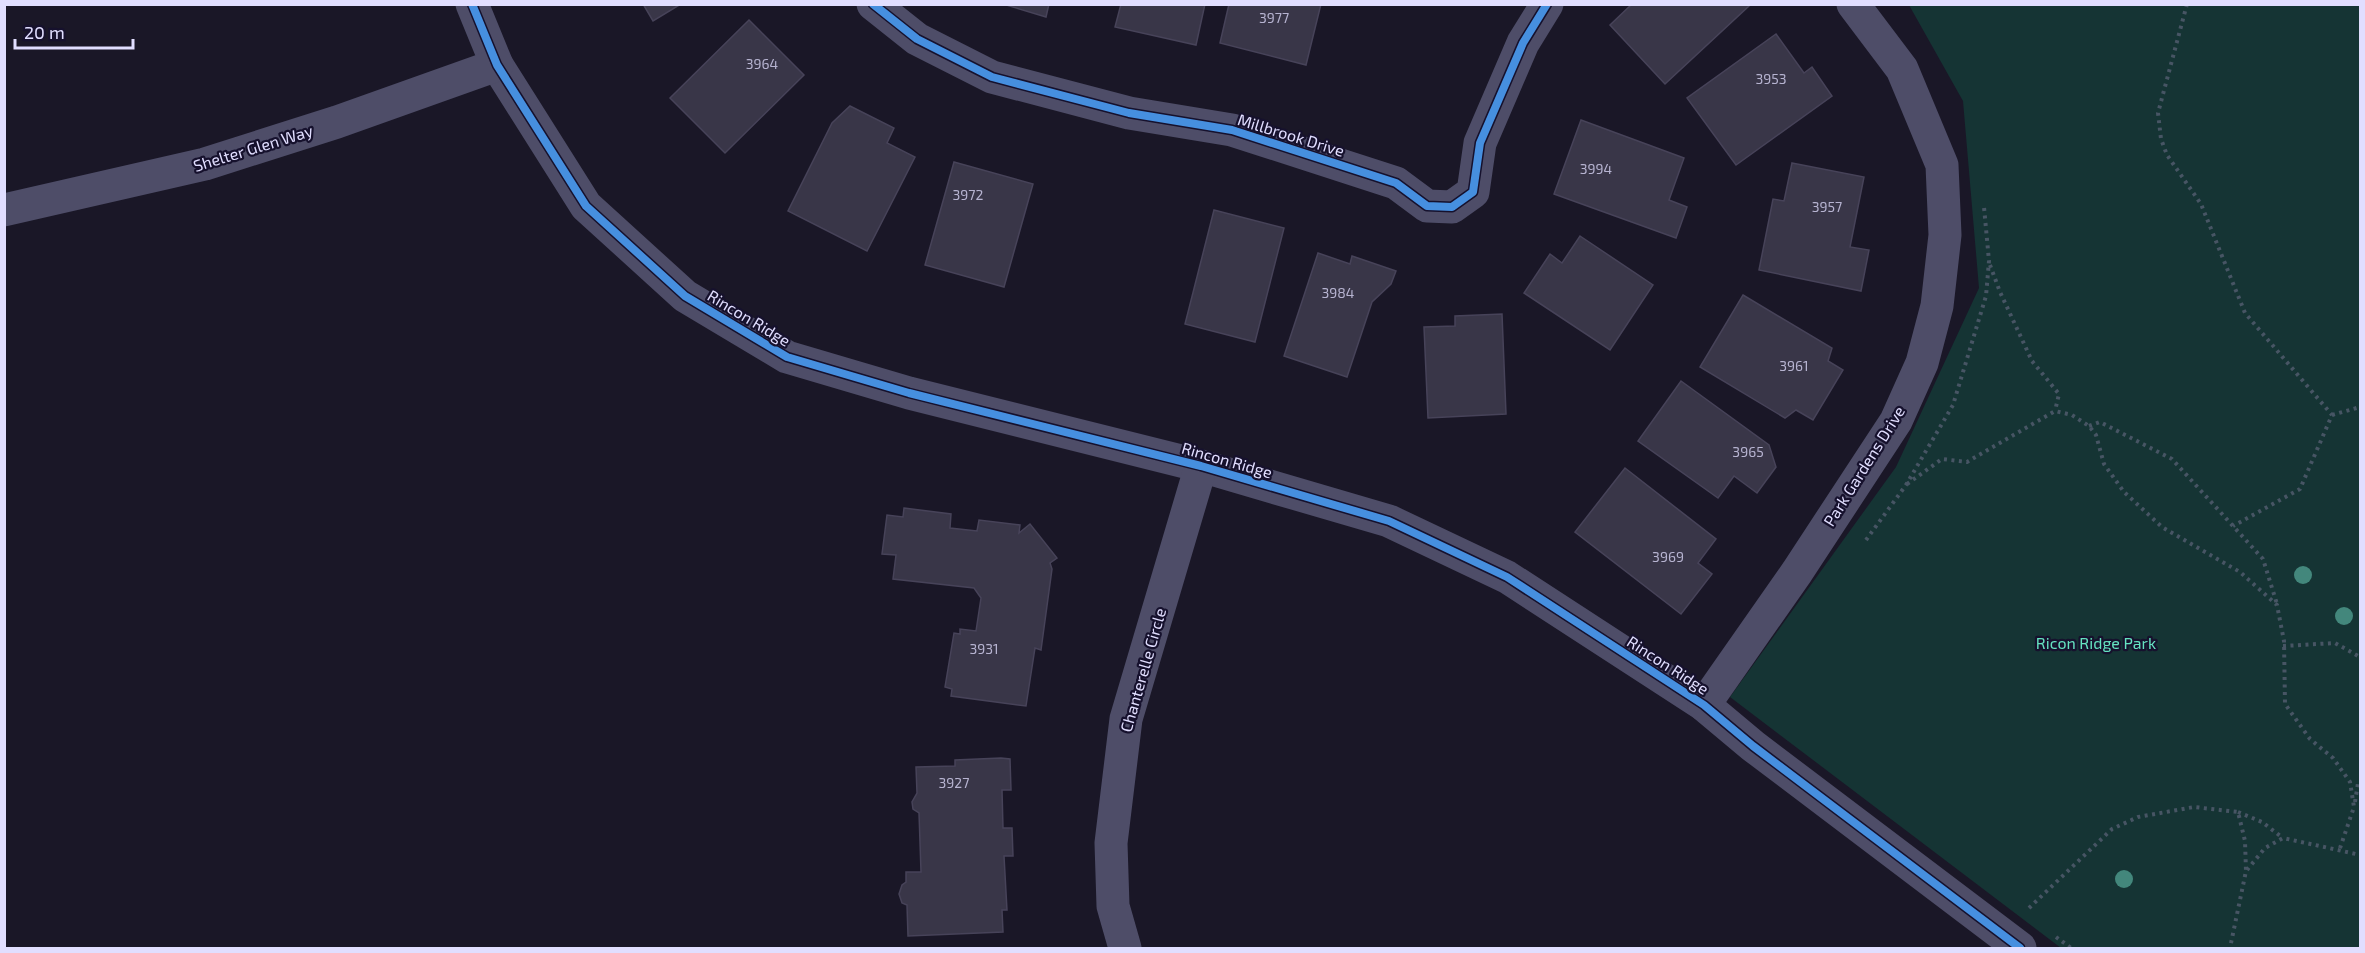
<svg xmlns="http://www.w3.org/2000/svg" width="2365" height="953" font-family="'Exo 2',sans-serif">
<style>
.green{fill:#153434}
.building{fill:#393648;stroke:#474359;stroke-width:1.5}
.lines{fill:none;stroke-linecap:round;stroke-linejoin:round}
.path{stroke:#475564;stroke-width:4;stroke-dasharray:3 4.5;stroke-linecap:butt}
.minor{stroke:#4e4d68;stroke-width:33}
.cycleway-casing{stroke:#16112d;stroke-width:11}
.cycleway{stroke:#468fdf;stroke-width:8}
.tree{fill:#43877c}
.labels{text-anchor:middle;stroke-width:4.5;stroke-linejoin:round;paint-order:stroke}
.number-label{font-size:14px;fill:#b7b4d1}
.street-label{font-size:16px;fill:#e1deff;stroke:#16112d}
.park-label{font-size:16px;fill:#65e3c1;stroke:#16112d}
</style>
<rect width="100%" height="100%" fill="#1a1727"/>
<path class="green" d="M1909 5H2360V948H2061L1730 697 1896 467 1979 288 1963 101Z"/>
<g class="building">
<path d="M643 4H681L653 21Z"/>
<path d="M1003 4H1049L1046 17Z"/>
<path d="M1121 4H1205L1196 45 1115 27Z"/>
<path d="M1229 4H1321L1306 65 1220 43Z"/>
<path d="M1632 4H1747L1749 6 1665 84 1610 25Z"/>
<path d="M749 20 804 75 725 153 670 98Z"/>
<path d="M1776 34 1804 73 1812 67 1832 96 1736 165 1687 98Z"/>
<path d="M850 106 894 128 887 143 915 157 867 251 788 211 832 123Z"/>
<path d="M1581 120 1684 158 1669 200 1687 207 1676 238 1554 194Z"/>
<path d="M954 162 1033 184 1004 287 925 265Z"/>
<path d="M1792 163 1864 177 1850 247 1869 250 1861 291 1759 270 1773 199 1784 201Z"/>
<path d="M1214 210 1284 228 1255 342 1185 324Z"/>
<path d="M1580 236 1653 285 1610 350 1524 293 1550 254 1562 263Z"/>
<path d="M1318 253 1350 264 1352 256 1396 271 1391 284 1372 302 1347 377 1284 356Z"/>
<path d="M1743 295 1832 348 1828 361 1843 370 1813 420 1796 410 1785 418 1700 367Z"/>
<path d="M1502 314 1506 414 1428 418 1424 327 1455 326V316Z"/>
<path d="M1681 381 1769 445 1776 467 1757 493 1734 476 1718 498 1638 441Z"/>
<path d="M1625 468 1716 539 1698 563 1712 574 1681 614 1575 532Z"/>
<path d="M904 508 951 514 950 528 977 531 979 520 1020 525 1019 533 1030 524 1057 558 1050 563 1052 569 1041 650 1035 648 1026 706 951 696 952 689 945 687 954 633 960 634V629L976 631 981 598 974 588 893 579 896 555 882 554 887 515 903 517Z"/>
<path d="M1001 758 1010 759 1011 790H1002L1003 828H1012L1013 856H1004L1007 910H1002L1003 932 908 936 907 905 902 903 899 894 902 885 906 882V872H921L919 813 913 809 912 802 917 793 916 767 955 766V760Z"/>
</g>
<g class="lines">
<g class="path">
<path d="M2187 4 2158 113 2161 139 2167 155 2201 204 2245 313 2332 415 2300 489 2233 526"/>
<path d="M1990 265 2000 292 2032 361 2059 394 2055 411"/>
<path d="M2332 415 2360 407"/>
<path d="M2089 426 2100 422 2172 459 2263 559 2277 604"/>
<path d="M1907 484 1942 459 1967 462 2055 411 2072 415 2089 426 2096 435 2104 464 2124 492 2162 527 2240 572 2277 605 2284 641 2285 704 2310 739 2333 758 2350 782 2354 807 2339 851"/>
<path d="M1866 540 1906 485 1953 405 1986 296 1989 261 1984 207"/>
<path d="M2283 646 2335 643 2360 657"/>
<path d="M2355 802 2358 783 2360 781"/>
<path d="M2238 812 2262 822 2283 838"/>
<path d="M2247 870 2265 848 2283 838 2356 854"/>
<path d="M2029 908 2112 829 2138 817 2194 807 2238 812 2245 841 2246 871 2230 948"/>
<path d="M2056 937 2071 948"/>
</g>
<g class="minor">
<path d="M472 4 497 65 586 206 685 296 787 357 909 393 1201 466 1389 521 1507 577 1704 705 1753 746 2020 948"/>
<path d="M873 4 917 39 992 77 1129 113 1232 130 1396 183 1427 206 1452 207 1473 192 1480 143 1523 43 1547 4"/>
<path d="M4 210 205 164 337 122 497 65"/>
<path d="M1704 705 1797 572 1896 421 1922 363 1937 306 1945 235 1942 165 1902 69 1853 4"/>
<path d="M1125 948 1113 906 1111 843 1126 719 1201 466"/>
</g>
<g class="cycleway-casing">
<g id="cycleway">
<path d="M472 4 497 65 586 206 685 296 787 357 909 393 1201 466 1389 521 1507 577 1704 705 1753 746 2020 948"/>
<path d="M873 4 917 39 992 77 1129 113 1232 130 1396 183 1427 206 1452 207 1473 192 1480 143 1523 43 1547 4"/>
</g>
</g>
<use href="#cycleway" class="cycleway"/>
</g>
<g class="tree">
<circle cx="2303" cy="575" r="9"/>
<circle cx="2344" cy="616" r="9"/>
<circle cx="2124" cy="879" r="9"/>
</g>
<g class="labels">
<g class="number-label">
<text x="1274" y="23">3977</text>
<text x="762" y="69">3964</text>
<text x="1771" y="84">3953</text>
<text x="1596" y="174">3994</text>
<text x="968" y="200">3972</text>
<text x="1827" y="212">3957</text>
<text x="1338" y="298">3984</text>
<text x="1794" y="371">3961</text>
<text x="1748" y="457">3965</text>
<text x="1668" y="562">3969</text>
<text x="984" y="654">3931</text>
<text x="954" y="788">3927</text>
</g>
<g class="street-label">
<text transform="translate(1291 135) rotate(17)" y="6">Millbrook Drive</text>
<text transform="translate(253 148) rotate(-17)" y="6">Shelter Glen Way</text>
<text transform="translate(749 318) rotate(31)" y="6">Rincon Ridge</text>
<text transform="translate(1227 460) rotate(16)" y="6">Rincon Ridge</text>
<text transform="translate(1864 466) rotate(-58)" y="6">Park Gardens Drive</text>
<text transform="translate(1668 665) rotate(33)" y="6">Rincon Ridge</text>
<text transform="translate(1143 670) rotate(-74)" y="6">Chanterelle Circle</text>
</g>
<g class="park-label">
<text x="2096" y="649">Ricon Ridge Park</text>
</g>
</g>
<rect width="2365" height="953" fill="none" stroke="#e1deff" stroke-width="12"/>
<path d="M15 39v9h118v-9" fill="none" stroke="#e1deff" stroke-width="3"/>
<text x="24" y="39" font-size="18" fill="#e1deff" stroke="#16112d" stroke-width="4.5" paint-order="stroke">20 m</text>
</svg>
